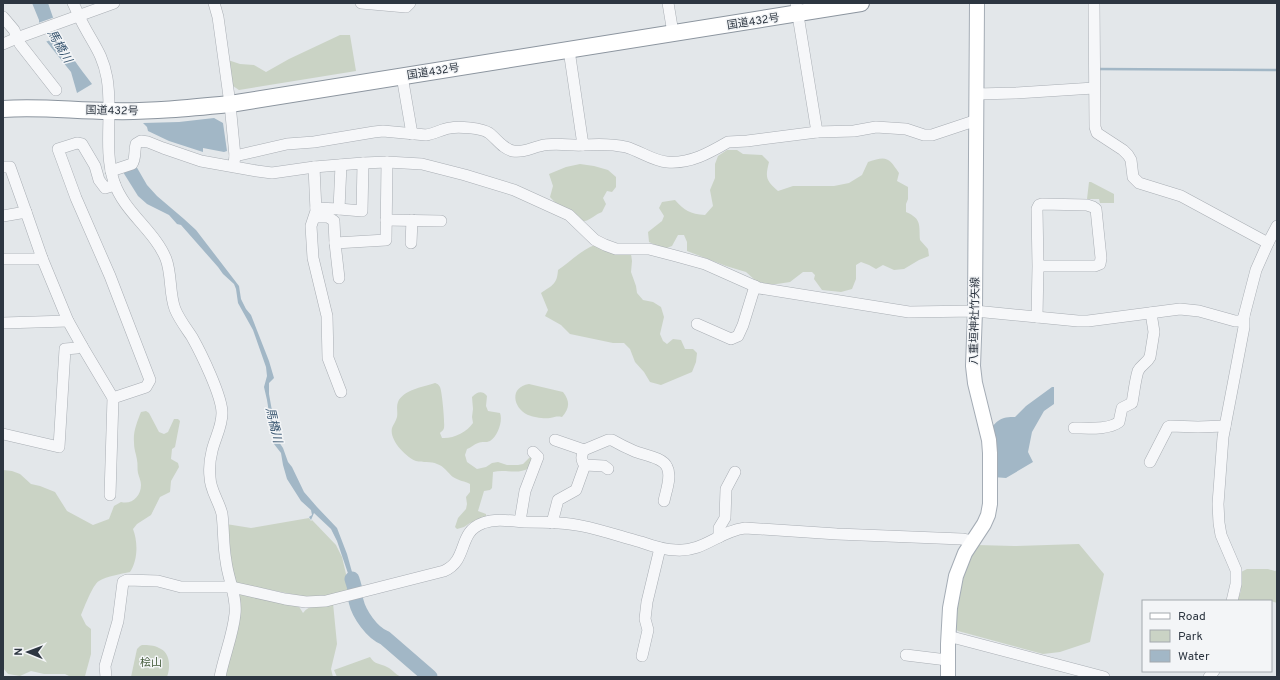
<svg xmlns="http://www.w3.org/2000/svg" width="1280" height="680" font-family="Overpass,'Noto Sans JP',sans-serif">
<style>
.green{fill:#cad3c5}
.water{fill:#a2b7c6}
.pier{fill:#e3e7ea}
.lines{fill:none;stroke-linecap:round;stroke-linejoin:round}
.stream{stroke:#a2b7c6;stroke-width:2.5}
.river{stroke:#a2b7c6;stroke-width:15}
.minor-casing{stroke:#a9aeb4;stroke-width:12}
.major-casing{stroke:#a4acb5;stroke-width:16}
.highway-casing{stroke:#8c959f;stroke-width:18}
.minor{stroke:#f6f7f9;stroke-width:11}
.major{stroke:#fff;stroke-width:14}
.highway{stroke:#fff;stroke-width:16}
.labels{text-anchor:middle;stroke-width:3;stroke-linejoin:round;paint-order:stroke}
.street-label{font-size:11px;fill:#2d3641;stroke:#f3f5f7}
.park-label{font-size:11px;fill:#445b3b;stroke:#f3f5f7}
.water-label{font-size:12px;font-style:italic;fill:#3a5771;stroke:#f3f5f7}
</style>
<rect width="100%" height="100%" fill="#e3e7ea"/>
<g class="green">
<path d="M340 35H350L356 71 239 90 230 84 228 60 240 64 254 65 266 72 289 59Z"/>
<path d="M727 150H737L743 154 762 155 769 162C765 178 766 180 778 191L793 186H834L849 183 862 175 868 162C887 155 889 158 899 173L897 181 908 187V199L906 204V212C922 219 919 225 920 240L928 249 929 256 919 260 904 269 894 270 883 265 876 269 869 265 861 262 856 265V279L852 289 841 292 822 290 814 279 815 275 812 272H803L790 282 777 284H767L756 281 746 272 726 266 687 251V242L684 235H678L672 246 664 249 649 242 648 232 662 221 664 216 659 208 662 202 675 200C684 210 690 214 705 215L713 206 710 190 715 178V164L718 156Z"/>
<path d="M580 164 594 166 608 170 616 177V187L612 192 607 191 603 198 606 204 602 212C596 214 590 220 585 221 577 222 555 203 550 197L553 186 549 174 566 167Z"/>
<path d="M1089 182H1091L1114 194V203H1100L1099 199H1087Z"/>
<path d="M595 245 631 254 632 261 631 272 636 286 637 293 643 300 653 302 661 307 664 317 660 334 663 341 667 344 673 339 681 340 685 349H693L697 353 696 362 692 372 661 385 650 382 644 372 635 362 630 349 624 343H613L570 334 561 325 545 316 548 310 541 293C553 285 557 284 558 270 570 262 581 250 595 245Z"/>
<path d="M435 383C438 384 438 384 440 387 442 391 445 423 444 428 443 431 442 431 440 433L442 438C453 439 467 432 473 423L472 417 473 409 472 397C477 392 482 390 487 396L486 406 488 411 500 413C503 421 498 436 490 441 486 443 482 441 478 443 474 444 471 448 467 449L465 455 467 462 477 469 486 467 492 463 498 462 507 465H518L523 464 530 457H532L529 468C519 475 505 469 493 472L492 488 490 490 484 491 478 511 486 514V517L470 523 464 527 457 529 455 527 458 518 466 509 467 504 466 497 470 492V484C465 481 459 481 453 477 448 473 444 466 437 464 431 461 423 463 416 461 406 457 389 440 392 428 393 425 396 421 397 417 398 412 396 407 398 402 403 390 423 387 435 383Z"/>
<path d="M529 384 563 392C570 401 570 408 562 417 557 416 555 417 550 418 544 419 533 417 528 415 513 408 509 387 529 384Z"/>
<path d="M146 411 149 413 159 432 164 434 168 432 174 419H178L180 421 175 447 172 449 171 459 178 463 179 467 171 481 170 492 160 497 151 515 137 524 133 529C138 542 138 560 130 572 121 574 107 576 99 581 93 584 84 608 81 615L86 625 91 629V654L85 676 83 677H71L65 674H44L31 671 20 676 8 674 3 668V470L12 471 20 474 31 484 40 486 55 492 67 511 93 525 109 519 114 506 121 502C132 505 141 496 141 485 141 481 139 477 138 473 137 469 138 464 137 460 136 453 134 450 134 442 133 432 137 422 141 412Z"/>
<path d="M309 518 311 521 312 520 336 545 342 557 350 591 319 598 301 596 236 583 231 571 226 524 251 528Z"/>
<path d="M1079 544 1104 574 1090 642 1060 652 1043 654 958 631 955 628 954 618 963 568 977 545 1014 546Z"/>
<path d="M1247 569H1268L1275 571 1277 570V603L1271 601H1237L1241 591V572Z"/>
<path d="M237 593 298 605 303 613C309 604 324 604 333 603L337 644 331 669 333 677H225Z"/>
<path d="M142 645C148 645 154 645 159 648 170 652 171 667 167 677H131L137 649 140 646Z"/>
<path d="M370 657C375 665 380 663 387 667 394 670 395 676 404 677H337L334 670Z"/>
</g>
<g class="water">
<path d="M32 3H48L57 29 39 24V20Z"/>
<path d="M57 30C66 50 79 67 92 84L77 93 71 72 46 41Z"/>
<path d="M214 118 223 123 227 151 224 152 203 148V152L169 141 148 131 147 127 143 123 179 122Z"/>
<path d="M136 166 147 185 157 196 184 219 196 230 239 286 241 299 246 309 251 315 269 361 274 378 269 383V394L277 439 283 448 288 462 292 467 304 492 317 507 337 528 347 554 357 590 354 591 337 541 331 529 314 513 311 520 309 517 312 515 311 510 301 501 287 479 283 465 281 453 274 444 267 400 264 387 267 376 266 367 253 330 238 303 236 289 234 284 223 274 218 267 181 225 177 224 169 215 147 204 138 196 123 172Z"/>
<path d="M1052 387H1054V404L1044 411 1032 432 1028 452 1033 462 1006 478 993 477 989 427C994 426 994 424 998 421 1003 417 1009 417 1015 417L1026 406Z"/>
</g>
<path class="pier" d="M55 17 62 36 45 42 38 23Z"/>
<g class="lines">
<path class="stream" d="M1098 69 1277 70"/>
<path class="river" d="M352 579C353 583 355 587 355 591 356 595 355 598 356 601 359 614 372 633 385 638L430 677"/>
<g class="minor-casing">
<g id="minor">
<path d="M73 3C77 11 80 19 84 26 94 45 103 55 107 78 113 112 103 149 114 182 124 212 155 231 166 259 172 275 169 293 175 309 179 319 186 328 192 337 201 353 222 396 222 413 222 427 215 438 212 451 210 459 209 469 210 477 210 490 219 501 222 514 224 530 223 545 226 561 228 579 237 596 235 614 233 635 224 656 220 677"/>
<path d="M214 3 218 17 230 104 235 156 234 163"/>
<path d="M361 3 406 7 410 3"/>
<path d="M668 3 673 33"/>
<path d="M796 3 817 132"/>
<path d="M1094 3 1095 127 1097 133 1123 150 1128 155 1131 160 1133 177 1139 183 1181 196 1268 243"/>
<path d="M3 17 14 30 20 44 56 90"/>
<path d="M3 44 17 38 114 3"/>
<path d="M569 50 583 145C597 144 613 144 626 147 640 151 653 161 667 162 690 164 709 153 728 142L747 141 817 132 854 131 876 127 906 129 924 135H932L977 120"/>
<path d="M402 76 412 134"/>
<path d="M977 94 1016 93 1094 88"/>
<path d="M235 156 287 144 314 142 374 132 383 131 426 135C434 134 442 129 450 128 458 126 482 128 489 133 497 139 503 149 513 151 523 153 531 148 540 146 554 142 570 146 583 145"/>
<path d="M3 167H10L26 212"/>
<path d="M314 167 316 211 311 226 313 258 327 316 328 358 341 392"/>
<path d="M111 171 132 164C136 159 134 151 136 144L141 141 148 142 163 148 201 161 257 171 272 173 314 167 363 163 387 162 422 164 465 175 514 190 569 215 595 240 605 245 616 249H649L676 256 705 264 759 288 909 312 975 311 1078 321H1088L1180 309 1199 311 1235 321H1242L1244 316 1256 270 1268 243 1277 226"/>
<path d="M316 208 339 209 362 211 363 163"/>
<path d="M339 209 341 165"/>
<path d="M3 216 26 212 42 258"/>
<path d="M315 217H328L334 221 335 243"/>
<path d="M386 220 441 221"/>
<path d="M411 243 412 220"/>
<path d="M3 259H35L42 258 68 321 82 346 113 398 110 495"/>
<path d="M339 278 335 243 386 240 387 162"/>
<path d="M1037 317 1038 266 1037 209 1039 205 1042 204 1087 205 1093 207 1096 209 1101 258 1100 264 1095 266H1038"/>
<path d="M3 323 68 321"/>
<path d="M697 324 731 339 738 336 743 325 755 286"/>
<path d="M113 398 146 387 150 380 110 276 76 198 58 149 77 143 82 144 95 166 99 180 105 188 115 185"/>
<path d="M1074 428C1088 428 1108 430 1119 422L1122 408 1132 403C1134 392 1135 381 1138 371 1141 365 1147 363 1150 357L1154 332 1151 313"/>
<path d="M3 434 59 447 65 349 77 348 82 346"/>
<path d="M555 440 584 450"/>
<path d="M1150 462 1168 427 1170 426 1198 427 1225 426"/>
<path d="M585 465 604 466 608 469"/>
<path d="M520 521 525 491 538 457 533 452"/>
<path d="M552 523 558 500 576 490 585 465C581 461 581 455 584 450L608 440H612C619 444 627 448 634 451 643 455 663 457 667 467 672 476 666 491 664 501"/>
<path d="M719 537V528L725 518 726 489 735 472"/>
<path d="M1232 601 1236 584V570L1221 535 1219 523 1218 504 1223 437 1244 327V316"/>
<path d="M948 636 1104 677"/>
<path d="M906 655 947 660"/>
<path d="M642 656 648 630 645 619 647 602 660 548"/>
<path d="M106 677 105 666 118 621 123 582 127 580 158 581 181 587H232L285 599 306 602 326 601 444 571C469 560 457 532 483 523 496 518 511 521 525 522 544 522 564 522 582 526 602 530 622 537 641 542 652 546 664 550 676 550 704 552 719 531 745 528L837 534 962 539 972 541"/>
<path d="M1209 677 1214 671"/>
</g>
</g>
<g class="major-casing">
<path id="major" d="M948 677V644L950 608 956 576 965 553 984 524 988 515 990 504V453L989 440 975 383 973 366 975 311 977 3"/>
</g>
<g class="highway-casing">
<path id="highway" d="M3 109C39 106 75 111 110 111 150 112 190 108 230 104L861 3"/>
</g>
<use href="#minor" class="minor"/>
<use href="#major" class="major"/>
<use href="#highway" class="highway"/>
</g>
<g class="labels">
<g class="street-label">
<text transform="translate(753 21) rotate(-9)" y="4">国道432号</text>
<text transform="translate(433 71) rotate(-9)" y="4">国道432号</text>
<text transform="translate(112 110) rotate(1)" y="4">国道432号</text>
<text transform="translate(974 321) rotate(-89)" y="4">八重垣神社竹矢線</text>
</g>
<g class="park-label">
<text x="151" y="666">桧山</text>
</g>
<g class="water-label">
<text transform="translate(60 46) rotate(60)" y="4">馬橋川</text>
<text transform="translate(274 425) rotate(77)" y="4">馬橋川</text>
</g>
</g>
<rect width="1280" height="680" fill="none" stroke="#2d3641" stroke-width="8"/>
<rect x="1142" y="600" width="130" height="72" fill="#f3f5f7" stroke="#a4a9ae"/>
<rect x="1150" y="613" width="20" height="6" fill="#ffffff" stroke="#a4a9ae"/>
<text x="1178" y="620" font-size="12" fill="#2d3641">Road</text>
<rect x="1150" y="630" width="20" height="12" fill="#cad3c5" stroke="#a4a9ae"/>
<text x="1178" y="640" font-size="12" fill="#2d3641">Park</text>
<rect x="1150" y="650" width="20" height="12" fill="#a2b7c6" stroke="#a4a9ae"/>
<text x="1178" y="660" font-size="12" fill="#2d3641">Water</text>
<g transform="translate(28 652) rotate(271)" stroke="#f3f5f7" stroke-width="3" paint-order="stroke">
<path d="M0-3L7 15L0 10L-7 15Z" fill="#2d3641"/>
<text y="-6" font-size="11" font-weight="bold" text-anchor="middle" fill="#2d3641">N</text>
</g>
</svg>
